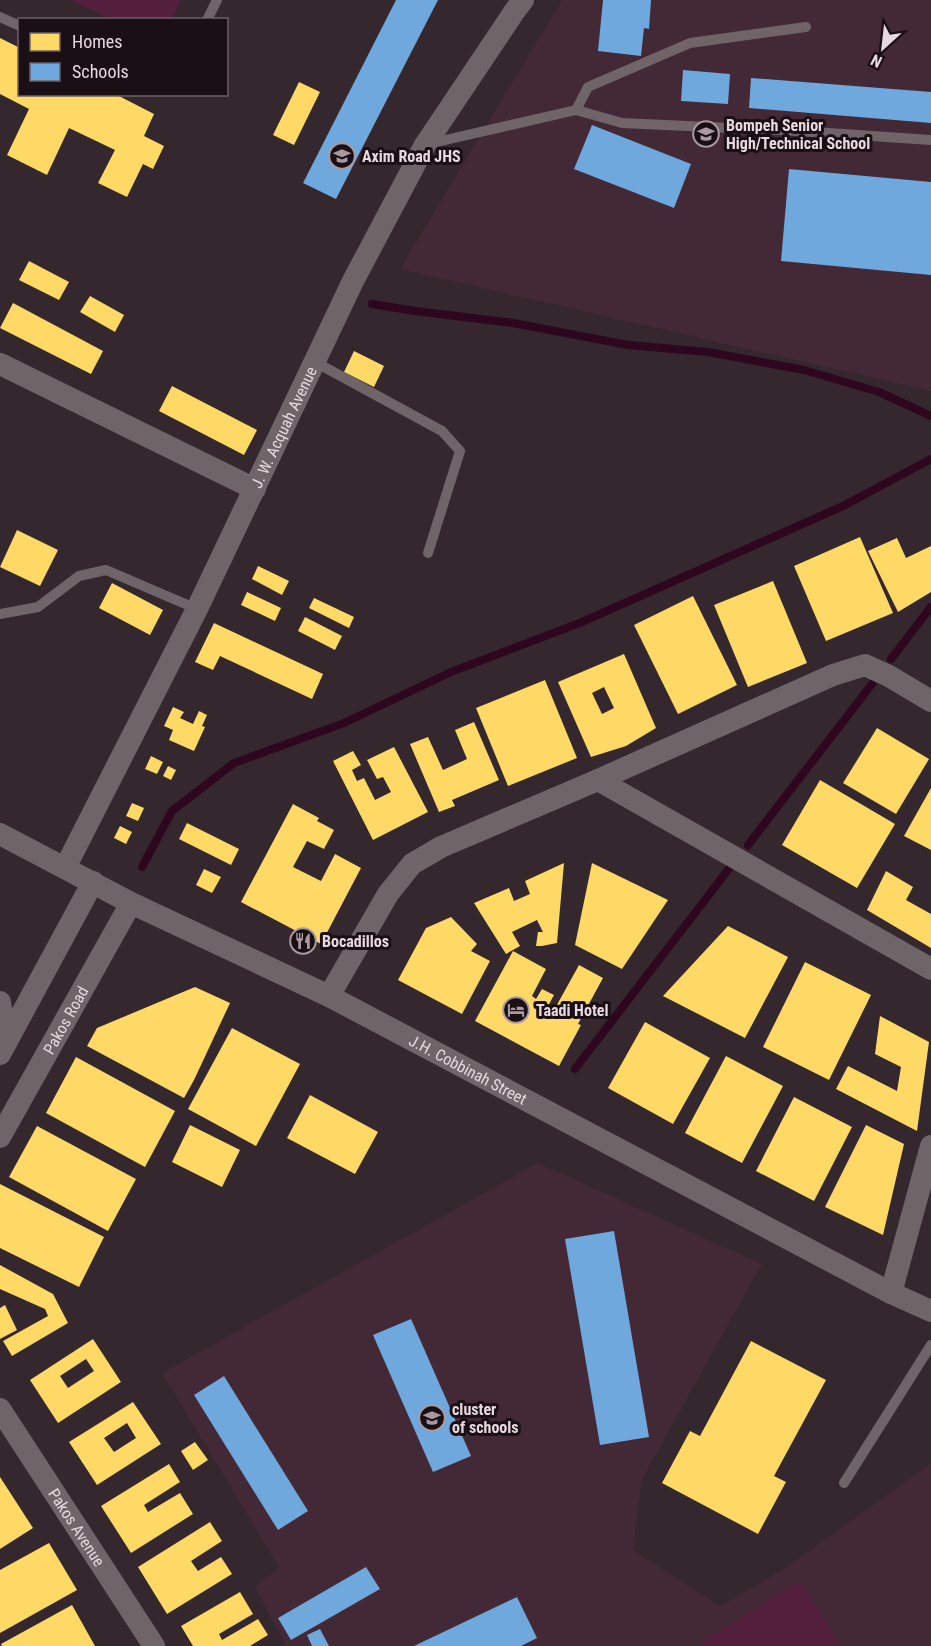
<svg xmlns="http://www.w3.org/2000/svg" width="931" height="1646" font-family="'Roboto Condensed',sans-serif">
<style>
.built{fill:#432836}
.green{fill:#541f3d}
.homes{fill:#ffd966;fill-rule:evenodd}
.schools{fill:#6fa8dc}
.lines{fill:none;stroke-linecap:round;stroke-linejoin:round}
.stream{stroke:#2e061e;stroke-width:8}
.service{stroke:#6f6569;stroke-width:10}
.minor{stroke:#6f6569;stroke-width:22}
.labels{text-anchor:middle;stroke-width:6;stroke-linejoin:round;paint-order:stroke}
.poi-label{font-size:16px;font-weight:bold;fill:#e8d8df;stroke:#190f14;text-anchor:start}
.street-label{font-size:16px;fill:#e8d8df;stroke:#190f14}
</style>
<rect width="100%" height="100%" fill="#34272d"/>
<g class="built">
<path d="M562 0H931V391L400 269Z"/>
<path d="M538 1163 762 1264 642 1479 633 1550 720 1606 787 1567 931 1463V1646H286L255 1587 279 1567 162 1373Z"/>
</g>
<g class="green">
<path d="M70 0H181L172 19H111Z"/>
<path d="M800 1581 841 1646H697Z"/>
</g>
<g class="homes">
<path d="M0 38 20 48V94H115L154 114 144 136 164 146 153 169 143 164 127 197 98 183 115 150 69 128 47 175 7 155 29 109 0 94Z"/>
<path d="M299 82 320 92 294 145 273 135Z"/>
<path d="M29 261 69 282 59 300 19 280Z"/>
<path d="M90 296 124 315 115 332 80 312Z"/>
<path d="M13 303 103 351 91 374 0 328Z"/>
<path d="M354 351 384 366 374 387 344 372Z"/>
<path d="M172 386 257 430 244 455 159 411Z"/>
<path d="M17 530 58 550 40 586 0 567Z"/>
<path d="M860 537 893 613 826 641 794 566Z"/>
<path d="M897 538 906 558 931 546V592L898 612 868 551Z"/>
<path d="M258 566 289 581 282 595 252 579Z"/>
<path d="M773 581 807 663 748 687 714 605Z"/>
<path d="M112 583 163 610 150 635 99 608Z"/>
<path d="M247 592 281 608 275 621 241 605Z"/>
<path d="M693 596 737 685 678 714 634 625Z"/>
<path d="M314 598 354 617 349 628 309 608Z"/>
<path d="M305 617 342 636 335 650 298 631Z"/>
<path d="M214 623 323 674 312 699 220 656 213 670 195 662Z"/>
<path d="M624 654 656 728 626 746 591 757 558 682ZM604 687 614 708 602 714 592 693Z"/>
<path d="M545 680 577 758 508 786 476 708Z"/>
<path d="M173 707 184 712 180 718 193 724 199 711 207 715 202 726 205 727 194 751 169 740 173 730 164 726Z"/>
<path d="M474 722 499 780 452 800 455 806 439 812 410 744 428 737 443 770 467 759 455 730Z"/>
<path d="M877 728 929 759 896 814 843 783Z"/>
<path d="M394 747 428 812 373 840 333 761 353 751 361 765 352 770 357 781 364 778 375 800 391 792 383 777 377 779 367 760Z"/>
<path d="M151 756 163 762 157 774 145 769Z"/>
<path d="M168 766 176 770 171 780 163 776Z"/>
<path d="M820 780 895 824 857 888 782 845Z"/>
<path d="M931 788V850L904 836Z"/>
<path d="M132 803 144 808 138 821 126 816Z"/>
<path d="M293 804 319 818 317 821 334 830 324 849 307 841 293 867 321 881 335 854 361 868 321 944 241 902Z"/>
<path d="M187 823 239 849 231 865 179 839Z"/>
<path d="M120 826 132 832 126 844 114 838Z"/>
<path d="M564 863 557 943 542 946H536L538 932H543L537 920 512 932 520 946 506 954 474 903 509 888 514 901 530 894 525 881Z"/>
<path d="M592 863 668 900 622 969 575 945Z"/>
<path d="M204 869 221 877 212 893 196 885Z"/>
<path d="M886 871 913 887 906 900 931 914V948L867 910Z"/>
<path d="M451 917 477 944 471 951 490 961 462 1014 398 980 426 928Z"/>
<path d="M728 926 788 957 745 1038 663 996Z"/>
<path d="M513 951 546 969 532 996 536 999 542 989 554 995 547 1008 553 1012 579 965 603 978 578 1024 581 1025 559 1066 475 1021Z"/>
<path d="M805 962 871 995 829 1080 763 1047Z"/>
<path d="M195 987 230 1003 194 1080 184 1098 87 1046 97 1028Z"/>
<path d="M880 1016 929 1042 917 1131 836 1089 848 1066 897 1091 901 1067 875 1054Z"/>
<path d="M645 1022 710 1058 673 1124 608 1088Z"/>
<path d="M232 1028 300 1064 256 1146 188 1109Z"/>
<path d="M726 1056 783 1086 742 1163 685 1133Z"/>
<path d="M76 1057 175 1111 145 1167 46 1113Z"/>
<path d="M310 1095 378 1132 355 1174 287 1138Z"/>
<path d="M794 1097 852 1127 814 1201 756 1171Z"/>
<path d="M190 1125 240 1150 222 1187 172 1162Z"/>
<path d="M866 1125 904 1144 883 1235 825 1207Z"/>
<path d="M37 1126 136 1179 108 1231 9 1177Z"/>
<path d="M0 1184 104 1237 79 1287 0 1248Z"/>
<path d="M0 1265 53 1294 68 1323 12 1356 3 1341 48 1316 45 1309 0 1289Z"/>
<path d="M5 1305 17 1330 0 1339V1308Z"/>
<path d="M93 1339 121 1382 58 1423 30 1380ZM86 1359 94 1371 68 1388 60 1376Z"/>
<path d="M751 1341 826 1380 774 1476 786 1482 758 1534 662 1483 690 1431 700 1436Z"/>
<path d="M133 1402 161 1444 97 1485 69 1442ZM127 1423 136 1438 114 1452 104 1438Z"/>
<path d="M195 1442 208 1460 193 1470 181 1451Z"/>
<path d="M169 1464 180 1482 144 1505 148 1512 180 1493 193 1514 131 1553 101 1506Z"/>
<path d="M0 1477 33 1528 0 1549Z"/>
<path d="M210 1522 222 1541 191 1561 198 1571 221 1557 232 1574 167 1614 138 1567Z"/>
<path d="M49 1543 77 1590 0 1633V1570Z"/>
<path d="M240 1592 253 1614 219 1634 222 1640 258 1619 268 1635 250 1646H193L181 1626Z"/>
<path d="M72 1605 95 1646H2L1 1644Z"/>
</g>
<g class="schools">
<path d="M396 0H438L336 199 303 183Z"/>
<path d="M603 0H651L649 29 644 28 641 56 598 51Z"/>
<path d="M683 70 730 74 728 104 681 101Z"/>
<path d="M751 78 931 92V123L749 108Z"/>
<path d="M592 125 691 164 674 208 574 169Z"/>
<path d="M789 169 931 182V275L781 261Z"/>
<path d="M614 1231 649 1437 600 1445 565 1239Z"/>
<path d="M411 1319 471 1456 433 1472 373 1335Z"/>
<path d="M224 1376 308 1511 278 1530 194 1395Z"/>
<path d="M366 1567 380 1589 291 1640 278 1618Z"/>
<path d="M517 1597 537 1638 521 1646H414Z"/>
<path d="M320 1629 329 1646H312L307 1635Z"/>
</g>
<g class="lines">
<g class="stream">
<path d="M372 304 415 311 513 323 628 345 708 352 804 370 879 392 931 416"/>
<path d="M891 659 931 607"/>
<path d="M748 845 872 684"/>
<path d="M142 867 172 811 234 763 344 723 451 672 582 622 843 506 931 459"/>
<path d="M575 1069 731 866"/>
</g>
<g class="service">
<path d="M0 17 20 26"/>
<path d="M207 20 217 0"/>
<path d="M576 110 588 87 690 43 806 27"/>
<path d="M428 144 576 110 622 123 799 131 931 140"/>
<path d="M315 362 442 431 460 451 428 553"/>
<path d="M0 614 38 607 79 576 106 570 197 609"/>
<path d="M844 1483 931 1345"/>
</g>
<g class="minor">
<path d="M0 364 255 489"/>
<path d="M598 780 931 969"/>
<path id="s1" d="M0 834 131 903 329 996 891 1293 931 1311"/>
<path id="s2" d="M65 868 197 609 353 281 425 145 514 12 523 0"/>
<path d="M329 996 388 894 412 864 441 847 598 780 833 675 865 665 889 676 931 701"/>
<path d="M0 1002 6 1043"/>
<path d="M0 1054 93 882"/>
<path id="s3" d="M0 1137 131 903"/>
<path d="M891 1293 931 1146"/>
<path id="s4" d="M0 1409 154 1646"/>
</g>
</g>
<defs>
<g id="school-ring" transform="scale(1.35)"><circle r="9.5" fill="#190f14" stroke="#a99aa1" stroke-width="1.5"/><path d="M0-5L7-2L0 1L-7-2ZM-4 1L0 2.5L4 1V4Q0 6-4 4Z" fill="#a99aa1"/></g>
<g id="restaurant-ring" transform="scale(1.35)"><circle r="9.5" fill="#190f14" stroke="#a99aa1" stroke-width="1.5"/><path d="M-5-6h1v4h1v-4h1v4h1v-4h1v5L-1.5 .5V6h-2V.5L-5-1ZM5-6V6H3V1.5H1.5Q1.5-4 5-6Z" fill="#a99aa1"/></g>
<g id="hotel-ring" transform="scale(1.35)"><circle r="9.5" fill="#190f14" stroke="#a99aa1" stroke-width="1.5"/><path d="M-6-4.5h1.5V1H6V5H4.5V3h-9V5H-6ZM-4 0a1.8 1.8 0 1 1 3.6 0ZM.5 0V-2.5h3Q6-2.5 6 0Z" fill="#a99aa1"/></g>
</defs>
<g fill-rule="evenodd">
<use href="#school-ring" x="706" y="134"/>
<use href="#school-ring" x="342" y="156"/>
<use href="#restaurant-ring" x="303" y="941"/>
<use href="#hotel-ring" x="516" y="1010"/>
<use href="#school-ring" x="432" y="1418"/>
</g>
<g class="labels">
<g class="poi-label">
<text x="726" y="131">Bompeh Senior<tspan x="726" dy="18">High/Technical School</tspan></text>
<text x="362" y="162">Axim Road JHS</text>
<text x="322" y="947">Bocadillos</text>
<text x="536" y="1016">Taadi Hotel</text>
<text x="452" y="1415">cluster<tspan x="452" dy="18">of schools</tspan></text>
</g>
<g class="street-label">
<text dy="6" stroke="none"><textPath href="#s2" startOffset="492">J. W. Acquah Avenue</textPath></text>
<text dy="6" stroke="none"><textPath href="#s3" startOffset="134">Pakos Road</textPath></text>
<text dy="6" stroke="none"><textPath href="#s1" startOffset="524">J.H. Cobbinah Street</textPath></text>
<text dy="6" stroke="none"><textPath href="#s4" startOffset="141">Pakos Avenue</textPath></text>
</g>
</g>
<rect x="18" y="18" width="210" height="78" fill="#190f14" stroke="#6c5f65" stroke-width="1.5"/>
<rect x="30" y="33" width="30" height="18" fill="#ffd966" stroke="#6c5f65" stroke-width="1.5"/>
<text x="72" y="48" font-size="18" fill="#e8d8df">Homes</text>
<rect x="30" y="63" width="30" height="18" fill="#6fa8dc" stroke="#6c5f65" stroke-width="1.5"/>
<text x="72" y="78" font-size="18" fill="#e8d8df">Schools</text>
<g transform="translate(883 48) rotate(207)" stroke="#190f14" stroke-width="4.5" paint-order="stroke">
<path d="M0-4.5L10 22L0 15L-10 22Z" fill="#e8d8df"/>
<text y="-9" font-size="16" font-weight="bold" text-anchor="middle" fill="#e8d8df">N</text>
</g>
</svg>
